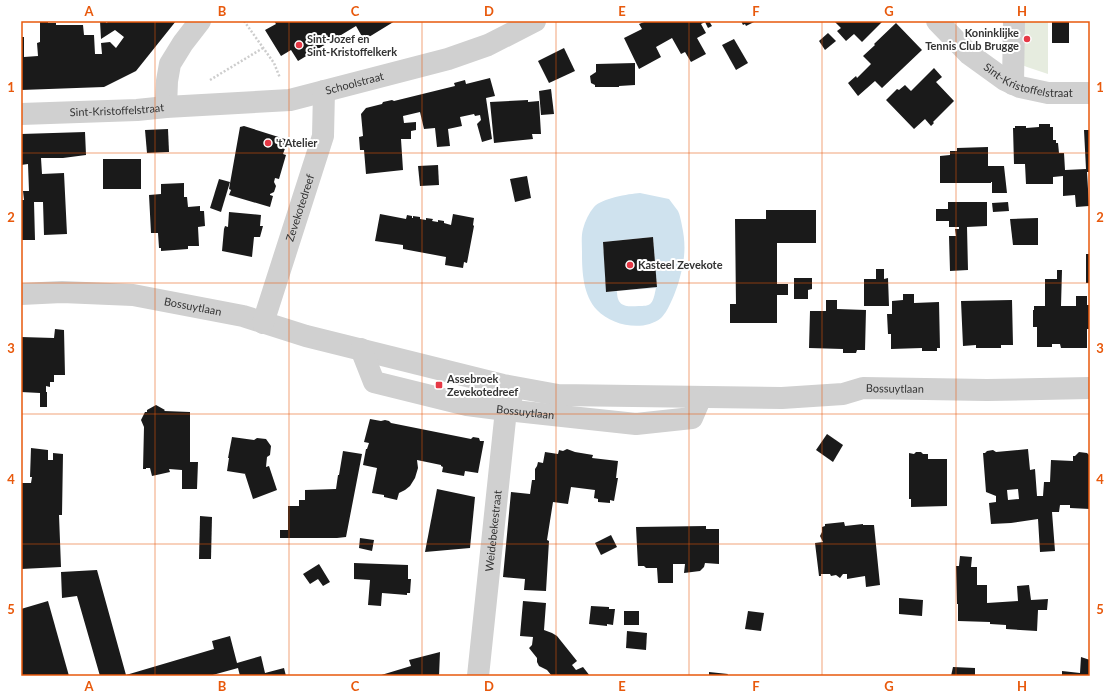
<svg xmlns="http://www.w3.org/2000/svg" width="1111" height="697" font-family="Lato,sans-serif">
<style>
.green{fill:#e6ecdf}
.water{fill:#cfe2ee;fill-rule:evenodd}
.building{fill:#1a1a1a;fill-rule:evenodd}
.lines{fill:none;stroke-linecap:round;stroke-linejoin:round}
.path{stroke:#cdcdcd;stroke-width:2.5;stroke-dasharray:2 2;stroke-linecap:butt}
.minor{stroke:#d0d0d0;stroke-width:22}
.grid{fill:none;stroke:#e8590c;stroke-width:1;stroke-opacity:0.55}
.poi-dot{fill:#e63946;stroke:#fff;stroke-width:1.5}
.labels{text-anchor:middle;stroke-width:4;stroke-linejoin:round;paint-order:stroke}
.poi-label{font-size:11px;font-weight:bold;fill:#333;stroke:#fff;text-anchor:start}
.street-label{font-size:11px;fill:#333;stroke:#fff}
.neatline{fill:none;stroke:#e8590c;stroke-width:1.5}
.grid-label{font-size:13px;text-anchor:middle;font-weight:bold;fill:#e8590c}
</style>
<rect width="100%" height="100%" fill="#fff"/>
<path class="green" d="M1006 21H1048V74L1027 67 1011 60Z"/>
<path class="water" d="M640 193 669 199C672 203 675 207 678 211 680 215 681 221 682 226 686 244 685 259 680 277 678 286 669 311 661 318 644 332 612 326 597 310 583 295 582 272 582 253 582 245 581 236 583 229 585 221 589 213 594 207 602 198 628 194 640 193ZM653 237 657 287 607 292 603 242ZM656 288C655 292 654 300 651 303 649 306 643 306 639 306 626 307 617 307 617 291Z"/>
<g class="building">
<path d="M40 21H48V23H56V25H83L84 35H94L95 54H102L101 43 110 42 116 48 124 37 115 30 101 39 100 21H104L107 23 108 21H176L136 71 104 87 21 90V37H24V57L38 56 37 43 40 42Z"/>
<path d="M274 21H395L364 40 356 26 298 61 291 50 281 56 265 30 276 24Z"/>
<path d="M643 21H709L712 26 708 28 705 22 701 24 706 33 697 38 706 54 691 62 685 52 681 54 672 38 656 47 661 57 639 69 624 38 642 29 639 24 644 22Z"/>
<path d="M741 21H756L746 26 745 24 743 25Z"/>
<path d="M834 21H883L862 42 854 34 846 41 837 31 841 28Z"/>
<rect x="1052" y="21" width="17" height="22"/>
<path d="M896 23 922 50 882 88 875 81 858 96 848 83 856 76 857 78 871 64 863 56 875 45 874 44Z"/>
<path d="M828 33 836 41 825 50 819 41Z"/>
<path d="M734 39 748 63 736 70 722 45Z"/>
<path d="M564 48 575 71 549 83 538 61Z"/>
<path d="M635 63V85L619 86V87H595V85L591 83 590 76 596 72V64Z"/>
<path d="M934 68 942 77 936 82 954 101 933 122 934 123 931 126 925 119 914 129 886 100 897 89 899 90 905 85 911 91Z"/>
<path d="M490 78 495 96 486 98 492 139 482 142 477 124 481 120 480 115 475 116 474 114 460 117 462 126 448 129 450 146 437 147 435 128 424 129 420 112 403 116 404 123 416 122V130L411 131V139H401L403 170 366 174 364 150H360L359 137 363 136 361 114 366 108 382 104 383 102 392 100 394 101 455 86 454 83 465 80 466 84Z"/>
<path d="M551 89 554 114 541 115 539 91Z"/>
<path d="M528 100V102L539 101 541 134H532L533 139 494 143 490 102Z"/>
<path d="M1039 124H1050V127H1053V140H1056V143H1058L1059 153H1064L1065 170 1086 169 1084 130H1090V172H1087L1089 206 1076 207 1075 195 1063 196V176L1053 177V184H1026L1025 164H1014L1013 128H1015V126H1026V128L1039 127Z"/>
<path d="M244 126 288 140 283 154 286 155 279 179 275 178 274 182 276 186 274 192 270 194V195L273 196 270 207 229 195 231 190 229 189 240 127Z"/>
<path d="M168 129 169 152 147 153 145 130Z"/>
<path d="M85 132 86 155 63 158H41L42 174 64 173 67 234 44 235 43 202H34L35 240H21V200H24L23 191H29L28 164 21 165V134Z"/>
<path d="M988 147V166H1004L1007 193H992V182H991V183H940V156L950 155V151H957V148Z"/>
<rect x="103" y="159" width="38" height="30"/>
<path d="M438 165 439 185 420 186 418 166Z"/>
<path d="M527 176 531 198 515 202 510 179Z"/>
<path d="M219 179 230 182 221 212 210 208Z"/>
<path d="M184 183V197H187L188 207 200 206V211H204L205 226 198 227 199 246H188V249L161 251V248H159L158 233H151L149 195 161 194V184Z"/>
<path d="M948 202H987V226L967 227 968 270 950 271 949 236H956L955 229H959V227H949V221H936V209H948Z"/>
<path d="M1008 202 1009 211 993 212 992 203Z"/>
<path d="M766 210H816V243H777V284H788V295H777V323H730V304H736L735 219H766Z"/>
<path d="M229 212 261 215 260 226H263L260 237H254L252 257 222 251 224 229 225 226 228 227Z"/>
<path d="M380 214 406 219 407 215 412 216V218H413V216L420 217V219L426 220V218L433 219 432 221 438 222V220L444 221V223L451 225 453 214 474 218 473 225 474 226 467 263 464 262 463 268 445 265 446 257 403 249V245L375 241Z"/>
<path d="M1038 218V245H1013L1010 219Z"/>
<path d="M653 237 657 287 606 292 603 242Z"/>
<rect x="1086" y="254" width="4" height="29"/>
<path d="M876 269H884V279L888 278 889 306H864V279H876Z"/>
<path d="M1057 270H1062L1061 306H1076V296H1087V305H1090V329H1087V348H1061L1060 344H1052V347H1037V327H1033V310H1034V306H1045V279H1057Z"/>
<path d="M794 278H812V289L808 290V299H794Z"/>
<path d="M903 294H914V303L939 302 940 348H937V351H922V348L891 349V334H888L887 314H892V301L903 300Z"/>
<path d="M826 300H837V309L866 310 865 350H857L856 353H843V349L809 348 810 311H826Z"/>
<path d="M1012 300 1013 345H1001V348H976V345L963 346 961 301Z"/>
<path d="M55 329 64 330 65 375H54V382H50V387L46 386V392H47V407H40V393L21 392V337L54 338Z"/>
<path d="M156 405 165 410 164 411 190 412V462H198L197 489H182V470L169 469 170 472 152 476 150 468H146V469H143L144 427 141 420 145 412H147V410Z"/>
<path d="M370 419 381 421 385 420 389 421 391 423 471 439 473 437 479 438 480 441H484L478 473 465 471 464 476 442 472 443 467 441 466V465L417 460 418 468 415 478 410 486 405 490 399 493 397 500 384 497V495L372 493 377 468 363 465 366 449H367L369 443 364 442Z"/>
<path d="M827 434 843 445 833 462 816 450Z"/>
<path d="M232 437 254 440 257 438 266 439 271 446 270 455 267 457 266 467 269 466 277 490 253 499 245 474H246L227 471 229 458H228Z"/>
<path d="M31 448 48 450V460H53V453L63 454 62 515H59L61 567 21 569V483H31L32 477H30Z"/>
<path d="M567 449 575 452 593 455 592 458 618 461 616 478H618L614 501 610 500V503L598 502V499L594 498 595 490 571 487 568 504 553 502 547 540 549 541 546 591 524 590 525 579 503 577 511 492 530 494 532 480H535V469L537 466 538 462 543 463 545 452 558 454 559 450 563 451Z"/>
<path d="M1028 449 1030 470 1035 469 1037 496H1043L1044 482H1050L1051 460 1073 461V456H1075L1079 452 1087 453 1090 456V509L1070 508V505H1060L1059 512H1052L1055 551 1040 552 1038 519 1011 523 991 524 989 503 996 502V496L986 492 983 453H985L987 451 993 450 996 452ZM1018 489 1019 499 1008 500 1007 490Z"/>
<path d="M343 451 362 454 346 537 337 538H280V530H288V506H299V500H305V490L336 489 338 475H339Z"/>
<path d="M916 452H921L923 454H928V459H947V506L911 507V499H909V453L914 454Z"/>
<path d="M437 489 475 497 470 548 425 552Z"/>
<path d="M200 516 212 517 211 559H199Z"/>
<path d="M844 522 845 526 863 524V525H874L880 585 866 587 865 576 847 579V574H843L840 578 836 575 831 576 830 574H821V576H819L815 543 823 542 820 536 822 532V527L825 526V524Z"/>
<path d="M706 526V529H719V564L705 563 704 567 700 571 684 573 685 564H673V583H658L657 568H646L644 566H638L636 527Z"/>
<path d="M611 535 617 547 601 555 595 543Z"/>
<path d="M360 538 374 540 372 551 359 548Z"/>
<path d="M960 556 972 557 971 567H977V585H987V603L1018 601 1017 586 1029 585 1031 600 1048 599 1047 610H1038L1037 631 1006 629V625L990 624V622L958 621V604H957L956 566H959Z"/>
<path d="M354 563 408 565V579H411L410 593H407V595L382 593 381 606 368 605 370 580 354 579Z"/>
<path d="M319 564 330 582 323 586 318 579 310 584 303 574Z"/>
<path d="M97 570 126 675 214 649 212 641 230 636 237 663 261 656 265 673 284 668 286 676H240L238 668 209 676H100L77 596 62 598 61 572Z"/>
<path d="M899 598 923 600 922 616 899 614Z"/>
<path d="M48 601 69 676H21V609Z"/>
<path d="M523 601 546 603 544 630 552 633 557 636 577 661 572 665 576 670 583 667 590 676H552L547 670 539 666 537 662V658L529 648 532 645 533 637 520 636Z"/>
<path d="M591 606 609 607V609H615L613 625 607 624V626L589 624Z"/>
<rect x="624" y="611" width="15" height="14"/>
<path d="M748 611 764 613 761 631 745 629Z"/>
<path d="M627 631 647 633 646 650 626 648Z"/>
<path d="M440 652 439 676H378L411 666 409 660Z"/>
<path d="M1081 657 1090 660V676H1062V671L1080 673Z"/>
<path d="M953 667 975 668V676H951Z"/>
<path d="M709 672 728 674 727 676H709Z"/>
</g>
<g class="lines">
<g class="path">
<path d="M244 21 274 63 280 78"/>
<path d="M210 80 263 48"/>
</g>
<g class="minor">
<path id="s1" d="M937 21 969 54 1005 80 1020 87 1048 93H1090"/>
<path d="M1013 84 1014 21"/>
<path d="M166 107 167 81 170 64 183 43 200 21"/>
<path id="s2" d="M21 114 137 110 166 107 290 100 448 59 488 45 535 21"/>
<path id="s3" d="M21 294 62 292 133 295 243 316 306 336 503 385 558 395 782 398 843 394 863 388 987 390 1090 388"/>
<path id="s4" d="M263 323 323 136 324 91"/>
<path id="s5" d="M361 349 374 382 467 405 506 410 636 424 692 418 701 397"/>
<path id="s6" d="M478 676 506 410 512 396"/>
</g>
</g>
<path class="grid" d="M155 21V676M289 21V676M422 21V676M556 21V676M689 21V676M822 21V676M956 21V676M21 153H1090M21 283H1090M21 414H1090M21 544H1090"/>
<g class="poi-dot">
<circle cx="1027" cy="39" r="4"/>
<circle cx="299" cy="45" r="4"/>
<circle cx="268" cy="143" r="4"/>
<circle cx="630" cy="265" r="4"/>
<rect x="435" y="381" width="8" height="8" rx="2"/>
</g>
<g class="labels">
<g class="poi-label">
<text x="1019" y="37" text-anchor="end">Koninklijke<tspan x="1019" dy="13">Tennis Club Brugge</tspan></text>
<text x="307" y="43">Sint-Jozef en<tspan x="307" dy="13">Sint-Kristoffelkerk</tspan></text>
<text x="276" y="147">'t Atelier</text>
<text x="638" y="269">Kasteel Zevekote</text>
<text x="447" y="383">Assebroek<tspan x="447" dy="13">Zevekotedreef</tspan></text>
</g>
<g class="street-label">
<text dy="4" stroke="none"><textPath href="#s1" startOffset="113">Sint-Kristoffelstraat</textPath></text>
<text dy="4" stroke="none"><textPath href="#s2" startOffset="336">Schoolstraat</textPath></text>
<text dy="4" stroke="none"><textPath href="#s2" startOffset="96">Sint-Kristoffelstraat</textPath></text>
<text dy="4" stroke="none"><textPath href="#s4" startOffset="121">Zevekotedreef</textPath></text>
<text dy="4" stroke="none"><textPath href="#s3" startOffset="173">Bossuytlaan</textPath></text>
<text dy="4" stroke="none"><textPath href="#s3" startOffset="887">Bossuytlaan</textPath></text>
<text dy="4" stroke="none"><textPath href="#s5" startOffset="190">Bossuytlaan</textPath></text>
<text dy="4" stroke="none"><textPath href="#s6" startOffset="146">Weidebekestraat</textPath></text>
</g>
</g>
<rect width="1111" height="697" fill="none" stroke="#ffffff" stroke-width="44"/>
<rect x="22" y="22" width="1067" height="653" class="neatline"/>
<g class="grid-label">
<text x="89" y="16">A</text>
<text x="222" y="16">B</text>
<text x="355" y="16">C</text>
<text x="489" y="16">D</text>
<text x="622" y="16">E</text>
<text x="756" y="16">F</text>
<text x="889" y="16">G</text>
<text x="1022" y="16">H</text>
<text x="11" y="92">1</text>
<text x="1100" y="92">1</text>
<text x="11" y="222">2</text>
<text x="1100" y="222">2</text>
<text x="11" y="353">3</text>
<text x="1100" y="353">3</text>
<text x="11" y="484">4</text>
<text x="1100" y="484">4</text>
<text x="11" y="614">5</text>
<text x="1100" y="614">5</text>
<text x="89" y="691">A</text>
<text x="222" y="691">B</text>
<text x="355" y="691">C</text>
<text x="489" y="691">D</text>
<text x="622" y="691">E</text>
<text x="756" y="691">F</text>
<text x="889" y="691">G</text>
<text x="1022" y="691">H</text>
</g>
</svg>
